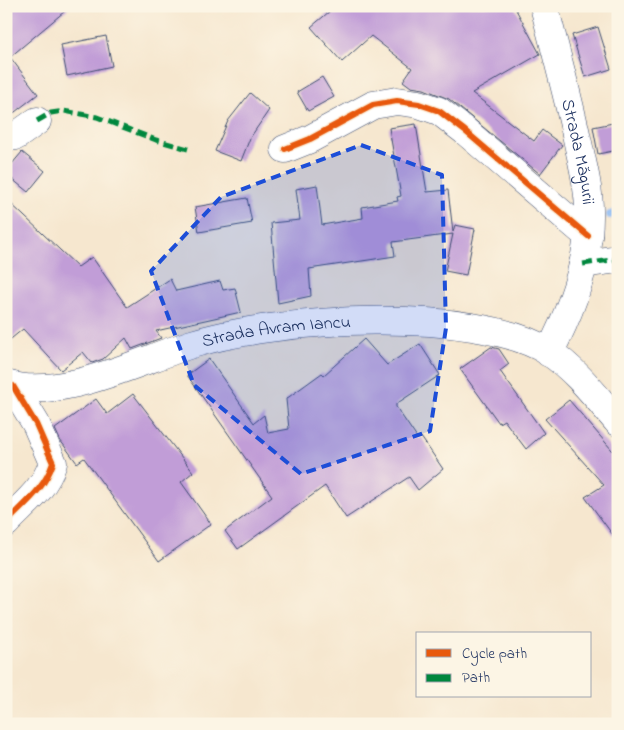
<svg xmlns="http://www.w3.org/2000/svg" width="624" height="730" font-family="'Indie Flower',sans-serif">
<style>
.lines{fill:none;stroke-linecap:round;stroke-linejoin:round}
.stream{stroke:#89b9f5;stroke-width:8}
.building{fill:#c19dd7}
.minor-casing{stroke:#3c4b6f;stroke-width:29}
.major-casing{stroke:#3c4b6f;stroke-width:29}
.minor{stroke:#fff;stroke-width:28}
.major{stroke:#fff;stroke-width:28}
.quiet{stroke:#00873e;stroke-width:5;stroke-dasharray:10 5;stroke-linecap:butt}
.cycleway-casing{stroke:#fcf5e5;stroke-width:9}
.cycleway{stroke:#e8590c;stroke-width:6}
.marked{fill:#1d4ed8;fill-opacity:0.2;stroke:#1d4ed8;stroke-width:4;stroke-dasharray:10 6;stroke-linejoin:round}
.labels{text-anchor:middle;stroke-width:4;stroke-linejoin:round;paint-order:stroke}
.street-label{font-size:18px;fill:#1b2f5e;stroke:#fcf5e5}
</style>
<rect width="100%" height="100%" fill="#fcf5e5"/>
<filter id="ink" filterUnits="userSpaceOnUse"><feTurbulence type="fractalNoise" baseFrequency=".02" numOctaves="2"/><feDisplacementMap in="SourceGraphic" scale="10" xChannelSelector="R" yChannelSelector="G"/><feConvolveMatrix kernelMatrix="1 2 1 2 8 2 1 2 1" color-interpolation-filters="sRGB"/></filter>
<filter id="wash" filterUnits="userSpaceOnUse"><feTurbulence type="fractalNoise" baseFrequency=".0096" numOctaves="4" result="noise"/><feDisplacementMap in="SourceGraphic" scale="20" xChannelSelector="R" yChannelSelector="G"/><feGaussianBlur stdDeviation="1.12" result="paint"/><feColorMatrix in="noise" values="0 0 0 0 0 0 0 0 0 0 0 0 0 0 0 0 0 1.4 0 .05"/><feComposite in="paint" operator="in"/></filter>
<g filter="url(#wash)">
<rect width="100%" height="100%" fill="#f6e7cf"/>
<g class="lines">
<path class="stream" d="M610 215 618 213"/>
</g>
<g id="blocks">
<g class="building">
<path d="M6 6H71L10 57 38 94 6 119Z"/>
<path d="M336 6H514L540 54 472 93 534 141 542 130 562 145 540 174 449 99 424 89 411 87 403 81 412 68 371 36 342 62 311 27Z"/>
<path d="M598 27 611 69 585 77 572 35Z"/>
<path d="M106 36 112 66 67 76 61 45Z"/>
<path d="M322 77 334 97 308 111 297 92Z"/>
<path d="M250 93 269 110 250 138 241 161 215 151 228 121Z"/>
<path d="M618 122V150L598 154 593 127Z"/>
<path d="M416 124 427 192 448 190 453 232 455 225 475 229 466 275 445 271 453 234 393 242 395 256 309 269 311 296 278 303 271 223 300 220 296 189 317 185 322 225 363 218 362 207 398 201 397 197 401 196 389 128Z"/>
<path d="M22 152 45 171 28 192 6 174V171Z"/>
<path d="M247 198 252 223 199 232 195 207Z"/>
<path d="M6 199 78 267 92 257 127 307 170 279 176 291 220 281 223 290 235 288 241 312 156 331 161 338 132 349 126 338 103 359 92 363 83 352 61 370 23 329 6 343Z"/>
<path d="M364 339 387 365 420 344 440 375 396 404V407L417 438 421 437 443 469 418 490 409 477 346 518 325 486 238 549 225 531 272 496 187 375 209 359 254 423 264 415 268 433 289 429 286 399 322 373 324 375Z"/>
<path d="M491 347 499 349 509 364 500 371 544 433 526 449 504 420 499 423 460 369Z"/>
<path d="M133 394 193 472 181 482 211 524 159 561 84 458 77 463 60 440 55 429 96 399 107 414Z"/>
<path d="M569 400 618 457V542L585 497 604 485 545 419Z"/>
</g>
</g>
</g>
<g filter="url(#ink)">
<use href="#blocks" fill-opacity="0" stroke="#3c4b6f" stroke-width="1"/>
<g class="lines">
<g class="minor-casing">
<g id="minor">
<path id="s1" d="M544 6C556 52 568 97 578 143 583 166 589 188 589 211 590 261 572 309 549 353"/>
<path d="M6 137 16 136 37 121"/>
<path d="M285 149 310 139 373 105 397 101 419 104 439 111 465 131 588 236"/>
<path d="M583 264 618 259"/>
<path d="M6 523C25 503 44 490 53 463L36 424 13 386"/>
</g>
</g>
<g class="major-casing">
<g id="major">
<path id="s2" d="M6 384C60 402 140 360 192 344 274 318 475 305 549 352 576 370 597 398 618 422"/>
</g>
</g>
<use href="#minor" class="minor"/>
<use href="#major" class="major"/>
<g class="quiet">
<path d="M37 121 51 113 64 111 97 117 156 140 188 149"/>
<path d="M583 264 618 259"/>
</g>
<g class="cycleway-casing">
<g id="cycleway">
<path d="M285 149 310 139 373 105 397 101 419 104 439 111 465 131 588 236"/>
<path d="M6 523C25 503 44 490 53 463L36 424 13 386"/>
</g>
</g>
<use href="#cycleway" class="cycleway"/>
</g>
</g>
<path class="marked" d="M361 145 442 175 446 328 430 431 301 474 194 385 151 271 221 197Z"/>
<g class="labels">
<g class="street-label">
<text dy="6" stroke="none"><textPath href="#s1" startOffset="150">Strada Măgurii</textPath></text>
<text dy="6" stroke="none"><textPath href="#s2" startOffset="279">Strada Avram Iancu</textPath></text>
</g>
</g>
<rect width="624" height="730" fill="none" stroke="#fcf5e5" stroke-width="25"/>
<rect x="416" y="632" width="175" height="65" fill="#fcf5e5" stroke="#a2a6af"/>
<rect x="426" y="649" width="25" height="8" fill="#e8590c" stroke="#a2a6af"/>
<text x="462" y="658" font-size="15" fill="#1b2f5e">Cycle path</text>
<rect x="426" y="674" width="25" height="8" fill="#00873e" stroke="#a2a6af"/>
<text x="462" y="682" font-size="15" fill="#1b2f5e">Path</text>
</svg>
